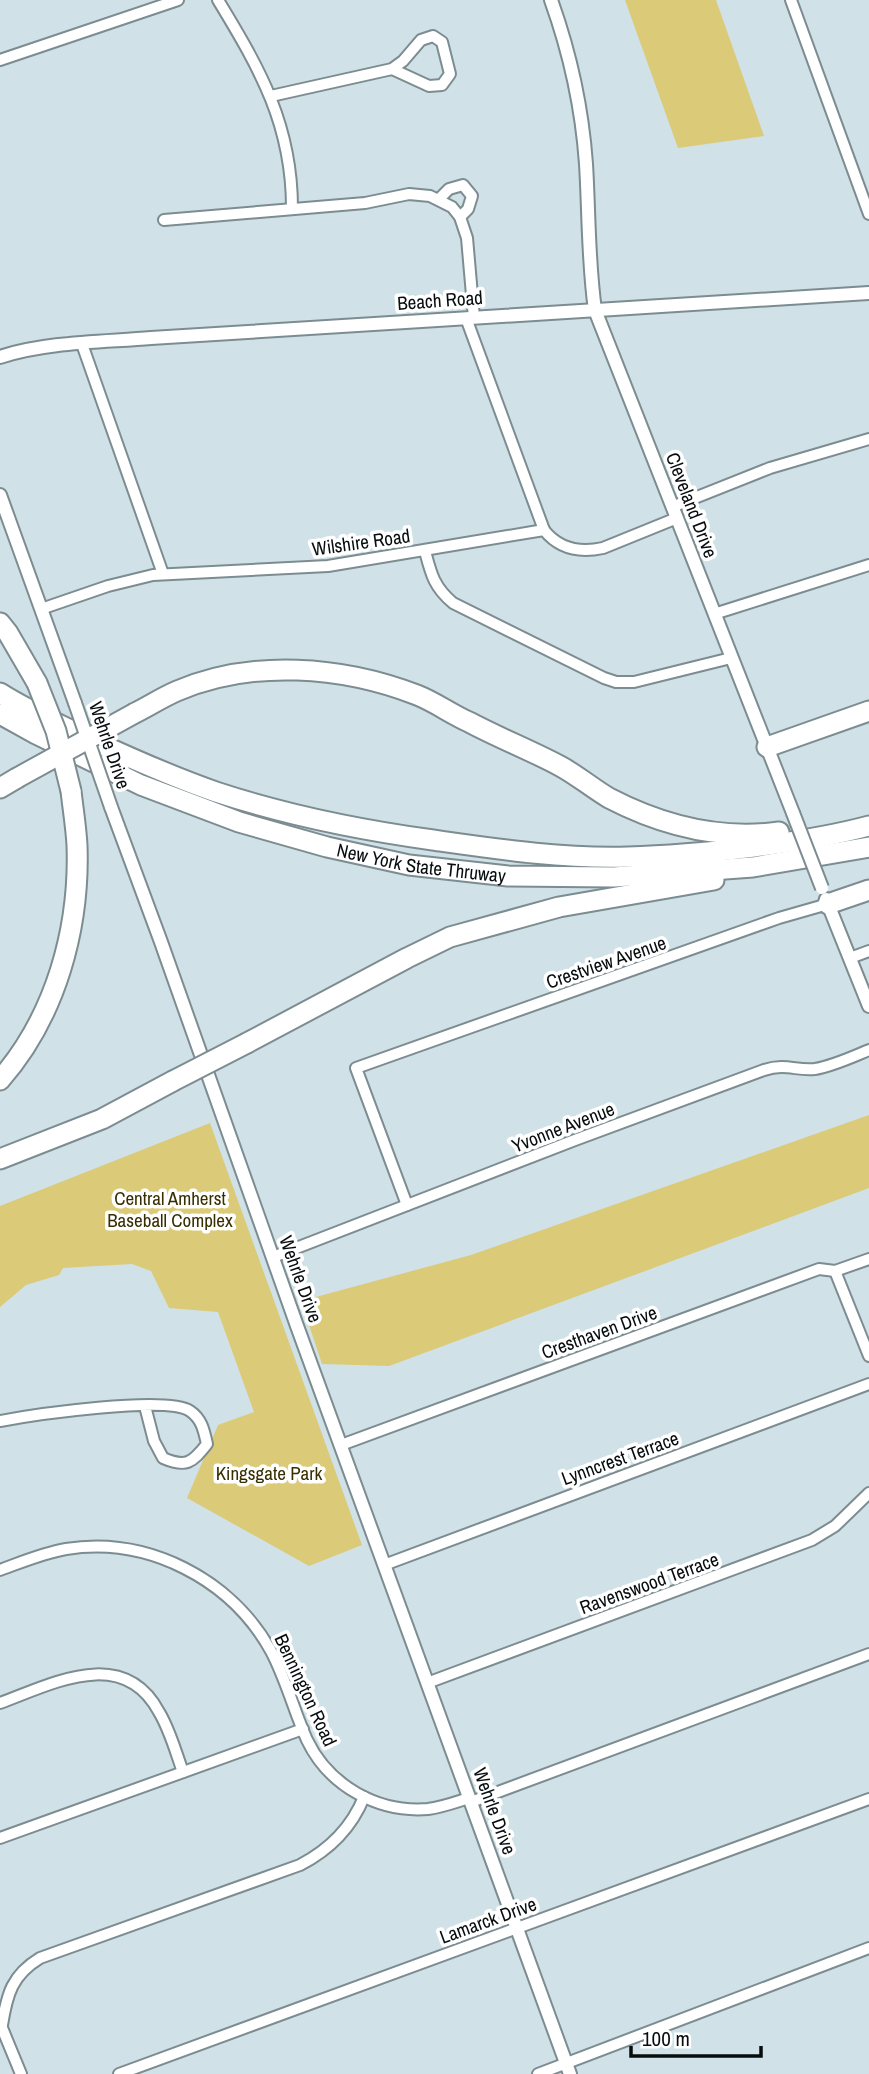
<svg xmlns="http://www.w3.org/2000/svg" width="869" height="2074" font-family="'Archivo Narrow',sans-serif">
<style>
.green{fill:#dbca78}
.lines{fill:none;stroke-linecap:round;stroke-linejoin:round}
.minor-casing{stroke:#7c8c91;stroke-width:14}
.tertiary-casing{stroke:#7c8c91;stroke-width:16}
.motorway-casing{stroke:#7c8c91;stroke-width:23}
.minor{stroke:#fff;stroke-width:10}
.tertiary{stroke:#fff;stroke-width:12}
.motorway{stroke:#fff;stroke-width:19}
.tertiary-bridge-casing{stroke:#7c8c91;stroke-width:16;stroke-linecap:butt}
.motorway-bridge-casing{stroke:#7c8c91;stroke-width:23;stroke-linecap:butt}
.tertiary-bridge{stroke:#fff;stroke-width:12}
.motorway-bridge{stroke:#fff;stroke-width:19}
.labels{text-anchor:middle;stroke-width:7;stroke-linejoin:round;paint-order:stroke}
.street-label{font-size:19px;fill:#070d0e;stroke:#fff}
.park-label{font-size:19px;fill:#382f00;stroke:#fff}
</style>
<rect width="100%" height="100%" fill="#d0e2e7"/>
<g class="green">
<path d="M625 0H716L764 136 678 148Z"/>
<path d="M869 1115V1188L389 1366 322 1364 301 1301 471 1255Z"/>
<path d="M210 1123 362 1545 309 1566 187 1498 218 1425 254 1412 218 1312 169 1308 151 1271 132 1264 63 1268 59 1275 26 1285 0 1307V1206Z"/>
</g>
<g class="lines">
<g class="minor-casing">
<g id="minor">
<path d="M218 0C260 69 292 125 292 208"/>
<path d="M791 0 869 214"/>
<path d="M0 60 178 0"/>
<path d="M271 96 392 69 429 86 442 85 450 74 442 42 433 36 421 40 403 61 392 69"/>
<path d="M439 199 449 189 463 185 472 196 468 209 460 217"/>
<path d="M164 220 365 203 409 194 430 196 452 207 460 217 467 238 474 318"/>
<path d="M466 318 544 530"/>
<path d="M82 344 163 574"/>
<path d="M672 507 770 468 869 439"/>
<path d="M425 551C431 574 434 587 453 603L604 678 616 682H634L731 658"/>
<path d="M41 609 108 586 153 575 328 566 544 530C559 549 580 553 603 548L677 518"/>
<path d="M714 614 869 565"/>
<path d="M850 958 869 951"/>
<path d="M407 1205 356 1068 779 918 828 904"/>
<path d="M273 1257 575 1140 764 1070C786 1063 796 1071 815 1069 833 1066 852 1057 869 1050"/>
<path d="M835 1271 869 1356"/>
<path d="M0 1421C32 1415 167 1395 190 1411 202 1419 204 1431 207 1444 192 1463 186 1468 163 1458L154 1441 145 1406"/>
<path d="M341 1445 819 1269 835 1271 869 1259"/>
<path d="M384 1565 869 1384"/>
<path d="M0 1570C22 1562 43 1553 66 1549 148 1536 231 1579 271 1651 286 1679 294 1711 307 1740 329 1786 378 1813 428 1809 443 1807 456 1802 469 1798"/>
<path d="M427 1683 812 1540 835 1526 869 1493"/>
<path d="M0 1703C52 1684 123 1645 159 1712 170 1730 176 1753 183 1772"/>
<path d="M471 1802 869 1654"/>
<path d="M0 1838 303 1729"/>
<path d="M0 2023 21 2074"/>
<path d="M2 2025C7 1994 12 1975 40 1958L300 1865C329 1850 351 1829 364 1797"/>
<path d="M119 2074 869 1799"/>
<path d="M538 2074 869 1948"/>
</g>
</g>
<g class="tertiary-casing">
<g id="tertiary">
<path d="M551 0C570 53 582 107 586 164 589 213 588 261 595 310L793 813"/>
<path d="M0 357C44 342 104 342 151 338L869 293"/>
<path d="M0 495 75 703"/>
<path d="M111 807 161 942 297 1326 570 2074"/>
<path d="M826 899 869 1006"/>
</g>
</g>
<g class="motorway-casing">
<g id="motorway">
<path d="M0 623 8 633 37 683"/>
<path d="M0 693C28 711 59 724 89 739 130 758 173 777 216 792 286 815 360 830 433 840 497 849 563 859 628 857 670 856 712 852 754 847 793 842 832 836 869 826"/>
<path d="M135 713C149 706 163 697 177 691 252 659 342 666 417 695 435 702 451 714 469 722 499 738 530 750 560 766 577 775 592 788 609 798 661 825 720 840 779 832"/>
<path id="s1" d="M0 714 36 734 141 785 239 822 327 847 409 865 508 876 614 877 753 867 869 847"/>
<path d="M767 747 869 711"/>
<path d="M0 788 17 778"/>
<path d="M828 904 869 890"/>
<path d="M247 1043 407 958 450 937 559 907 714 880"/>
<path d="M0 1080C56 1016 80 928 77 845 76 827 73 809 71 791"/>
<path d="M0 1159 102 1119 173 1081"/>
</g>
</g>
<use href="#minor" class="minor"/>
<use href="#tertiary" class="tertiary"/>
<use href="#motorway" class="motorway"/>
<g class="tertiary-bridge-casing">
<g id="tertiary-bridge">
<path d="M75 703 111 807"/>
<path d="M793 813 822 888"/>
</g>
</g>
<g class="motorway-bridge-casing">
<g id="motorway-bridge">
<path d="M37 683 56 731 71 791"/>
<path d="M17 778 135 713"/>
<path d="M173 1081 247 1043"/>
</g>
</g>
<use href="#tertiary-bridge" class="tertiary-bridge"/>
<use href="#motorway-bridge" class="motorway-bridge"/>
</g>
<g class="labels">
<g class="street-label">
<text transform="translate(440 300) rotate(-4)" y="7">Beach Road</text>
<text transform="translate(692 505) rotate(69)" y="7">Cleveland Drive</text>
<text transform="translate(361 542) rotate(-8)" y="7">Wilshire Road</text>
<text transform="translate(110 745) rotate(71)" y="7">Wehrle Drive</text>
<text dy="7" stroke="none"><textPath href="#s1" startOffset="450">New York State Thruway</textPath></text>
<text transform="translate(606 962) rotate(-19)" y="7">Crestview Avenue</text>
<text transform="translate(563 1127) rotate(-21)" y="7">Yvonne Avenue</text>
<text transform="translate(301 1279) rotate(70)" y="7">Wehrle Drive</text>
<text transform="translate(599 1332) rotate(-20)" y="7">Cresthaven Drive</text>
<text transform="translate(620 1458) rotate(-20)" y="7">Lynncrest Terrace</text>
<text transform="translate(649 1583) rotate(-20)" y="7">Ravenswood Terrace</text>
<text transform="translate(306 1690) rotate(65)" y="7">Bennington Road</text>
<text transform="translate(495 1811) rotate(70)" y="7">Wehrle Drive</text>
<text transform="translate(488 1920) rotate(-20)" y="7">Lamarck Drive</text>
</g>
<g class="park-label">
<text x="170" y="1205">Central Amherst<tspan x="170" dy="22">Baseball Complex</tspan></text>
<text x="269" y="1480">Kingsgate Park</text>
</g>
</g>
<path d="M631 2046v10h130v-10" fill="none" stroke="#070d0e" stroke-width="3.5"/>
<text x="642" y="2046" font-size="21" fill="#070d0e" stroke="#ffffff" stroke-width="5" paint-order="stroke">100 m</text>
</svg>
